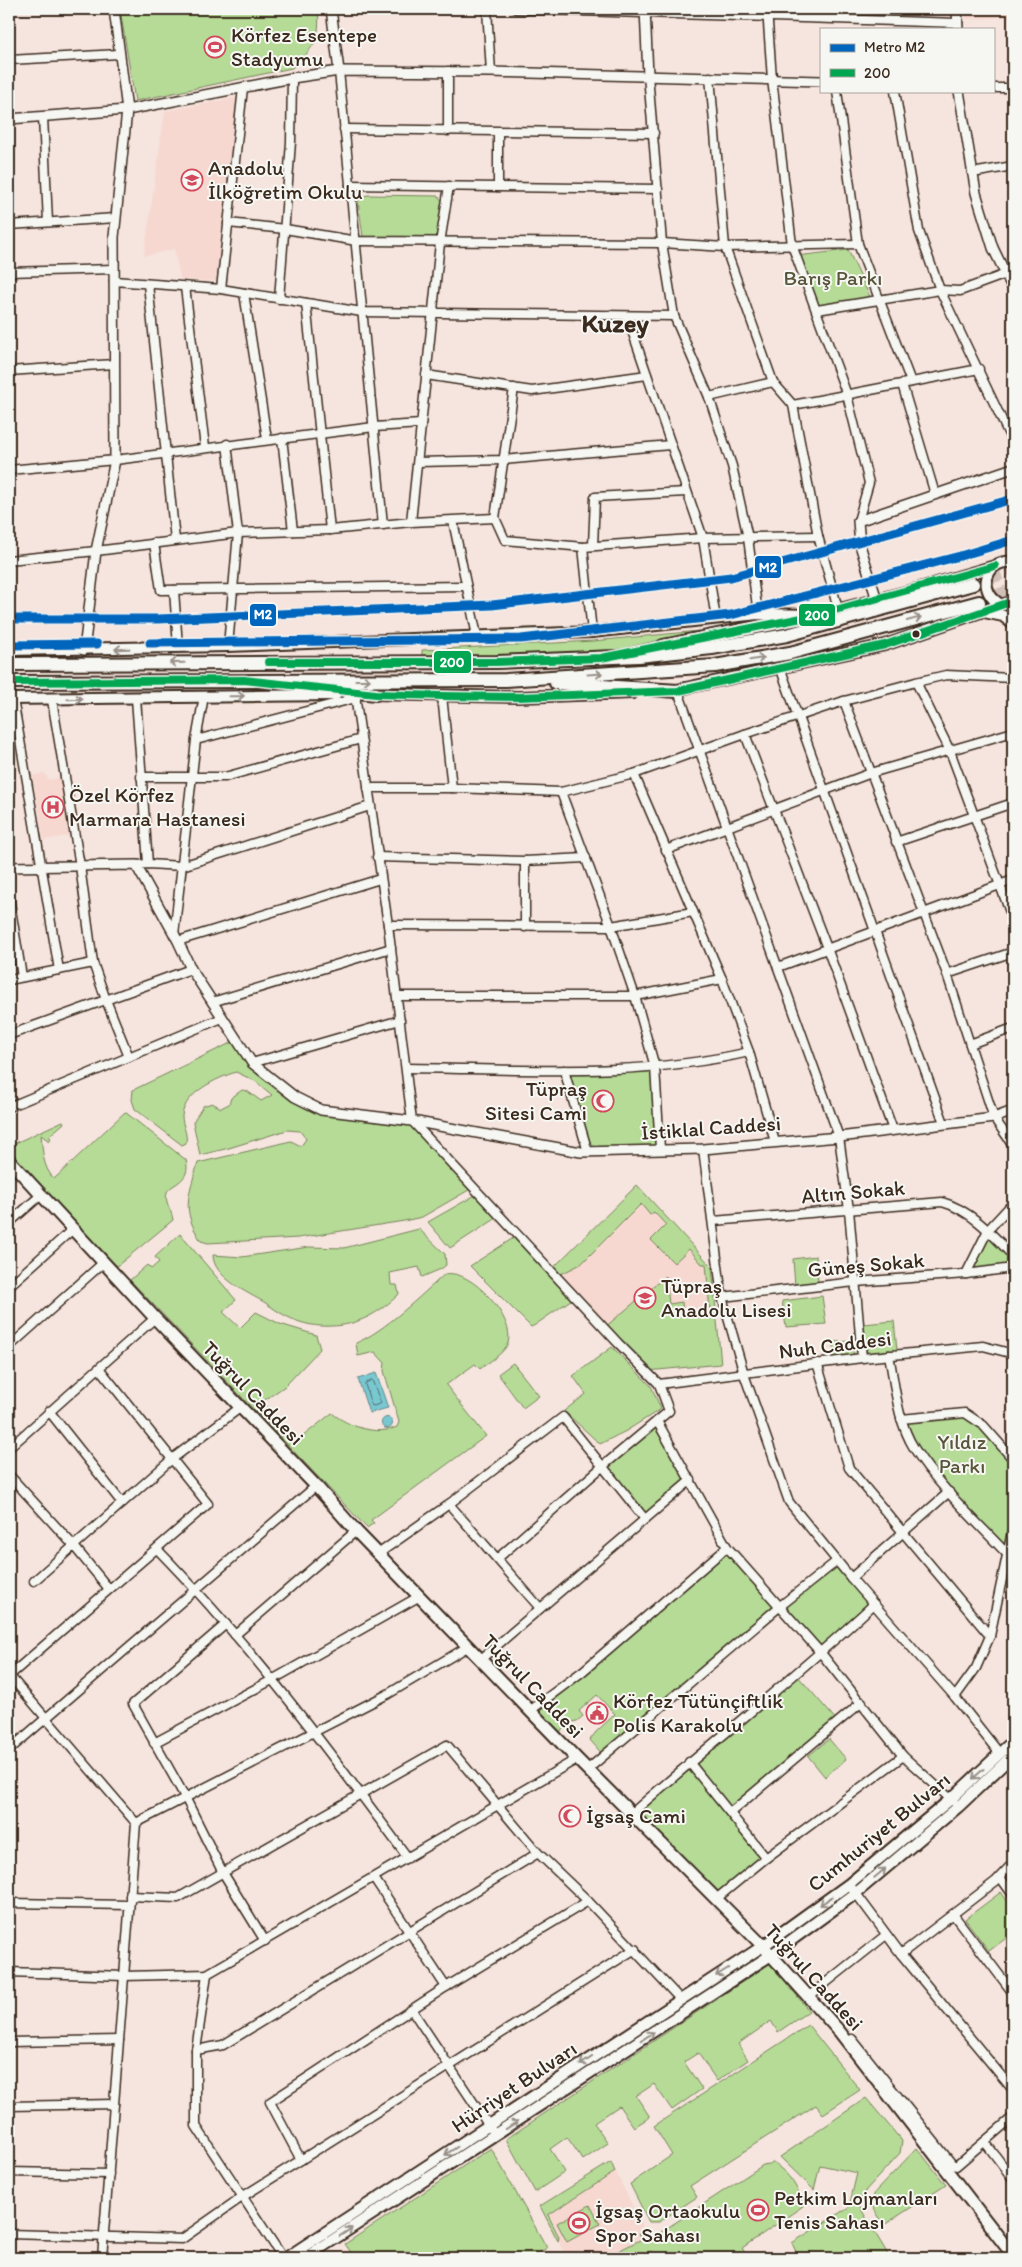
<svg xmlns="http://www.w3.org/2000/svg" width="1022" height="2267" font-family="Itim,sans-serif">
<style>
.built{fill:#f6d8d0}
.green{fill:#b5db97;stroke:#78825a}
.water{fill:#78c8d2;stroke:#60898a}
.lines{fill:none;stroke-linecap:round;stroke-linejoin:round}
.shore{stroke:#536966;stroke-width:1}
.trunk-tunnel{stroke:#d1bfb8;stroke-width:12;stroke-dasharray:12 6;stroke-linecap:butt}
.minor-casing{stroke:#3b2a1e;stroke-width:11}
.tertiary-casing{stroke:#3b2a1e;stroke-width:12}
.secondary-casing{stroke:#3b2a1e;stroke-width:14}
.primary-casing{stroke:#3b2a1e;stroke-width:15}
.trunk-casing{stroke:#3b2a1e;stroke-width:16}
.minor{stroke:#f6f6f2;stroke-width:8}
.tertiary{stroke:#f6f6f2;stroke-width:9}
.secondary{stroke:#f6f6f2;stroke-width:10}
.primary{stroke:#f6f6f2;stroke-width:11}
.trunk{stroke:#f6f6f2;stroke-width:12}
.bus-1-casing{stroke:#f6f6f2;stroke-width:11}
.bus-1{stroke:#00a651;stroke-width:8}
.metro-1-casing{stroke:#f6f6f2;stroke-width:12}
.metro-1{stroke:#0065bd;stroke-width:9}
.oneway{stroke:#989088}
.bus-dot{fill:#3b2a1e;stroke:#f6f6f2;stroke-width:2}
.labels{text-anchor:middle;stroke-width:4;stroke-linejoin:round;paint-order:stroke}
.poi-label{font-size:21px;fill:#3b2a1e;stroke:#f6f6f2;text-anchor:start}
.park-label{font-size:21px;fill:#5a563c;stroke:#f6f6f2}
.street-label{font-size:21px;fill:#3b2a1e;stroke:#f6f6f2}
.district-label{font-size:26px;font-weight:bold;fill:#3b2a1e;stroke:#f6f6f2}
.line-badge{stroke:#f6f6f2;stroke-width:2}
.badge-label{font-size:14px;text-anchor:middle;font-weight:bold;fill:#fff}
</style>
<rect width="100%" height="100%" fill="#f6e4de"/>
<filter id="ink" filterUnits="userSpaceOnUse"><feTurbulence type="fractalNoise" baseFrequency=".02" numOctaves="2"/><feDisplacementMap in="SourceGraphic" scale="10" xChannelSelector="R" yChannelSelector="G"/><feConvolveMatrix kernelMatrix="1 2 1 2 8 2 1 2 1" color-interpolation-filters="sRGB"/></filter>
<g filter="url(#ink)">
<g class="built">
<path d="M965 9H1013V20L1012 17 966 19Z"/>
<path d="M240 97 217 281 181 280 174 249 144 256 165 111Z"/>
<path d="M44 773 49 780 63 777 73 835 44 840 32 776Z"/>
<path d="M637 1185 712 1267 717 1325 647 1371 551 1270Z"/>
<path d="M611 2162 649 2240 740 2258H567L540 2206Z"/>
</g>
<g class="green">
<path d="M120 9H318C321 39 314 48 292 68L135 101Z"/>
<path d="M368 195 438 196 443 202 438 240 363 237 358 201 361 197Z"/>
<path d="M848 250 870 297 815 307 796 256Z"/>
<path d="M699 631 599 654 422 660V650L593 641Z"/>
<path d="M237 1040 253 1063 321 1110 412 1121 474 1187 422 1217 404 1221 298 1238 208 1243 201 1241C181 1210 188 1196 198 1163L291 1141 301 1146 306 1139 300 1131 287 1130 229 1148 200 1155 193 1122 203 1106 212 1103 221 1108 229 1104 231 1098 242 1090 247 1091 261 1101 272 1095 255 1081 236 1072C217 1078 184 1093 182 1116 182 1125 188 1134 186 1143L182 1145 135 1109 132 1100 133 1090Z"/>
<path d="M655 1067 660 1149 588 1152 564 1070Z"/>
<path d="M125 1112 186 1160C192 1182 170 1184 167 1192 164 1203 172 1210 173 1220L117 1266 15 1160 9 1146 63 1121 64 1123 49 1136 51 1138 49 1141 41 1135C43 1151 42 1166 54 1179Z"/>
<path d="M637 1185 712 1267 721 1364 647 1371 604 1328 666 1276 669 1304 682 1302 683 1313 710 1312 706 1264H702L689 1249 674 1263 651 1240 666 1225 654 1212 650 1215 641 1204 581 1264 557 1276 575 1297 535 1325 531 1327 470 1266 518 1235 551 1270Z"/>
<path d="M479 1193 500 1216 450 1248 428 1222Z"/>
<path d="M419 1229 445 1254 446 1265 441 1269 422 1277 419 1267 390 1273 391 1285H397L399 1294C381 1312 357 1326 331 1326 318 1327 302 1324 290 1318 281 1314 273 1308 264 1302 248 1293 213 1277 213 1255L242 1257 309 1247 344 1248Z"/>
<path d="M988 1230 1013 1256V1268L966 1274Z"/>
<path d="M180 1234 236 1300 223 1312 240 1328 256 1312 280 1324 316 1335 320 1349 285 1386 262 1402 297 1441 332 1413C349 1427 377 1436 397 1427L399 1422 384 1371 385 1363 375 1352 358 1356 356 1343C385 1331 421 1295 445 1274 471 1268 516 1319 508 1343 504 1354 488 1362 480 1369L475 1364 446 1385 486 1436 371 1520 374 1523 367 1528 130 1280 147 1265 151 1269 159 1262 155 1257Z"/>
<path d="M816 1256 818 1282 795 1286 793 1259Z"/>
<path d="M822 1296 826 1324 786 1327 782 1301Z"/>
<path d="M894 1321 897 1350 867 1353 864 1324Z"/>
<path d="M852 1341 854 1355 833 1359 834 1342Z"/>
<path d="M612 1347 651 1386 661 1409 626 1431 600 1444 564 1411 586 1394 573 1376Z"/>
<path d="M513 1363 539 1396 523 1408 498 1374Z"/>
<path d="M965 1413 1013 1459V1527L1007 1554 913 1447 901 1419Z"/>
<path d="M657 1421 691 1480 644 1518 603 1466Z"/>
<path d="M727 1547 779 1607 837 1561 874 1604 821 1653 779 1607 604 1756 590 1740 596 1732 615 1714 597 1695 579 1711 583 1716 577 1721 571 1722 559 1733 536 1706Z"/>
<path d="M796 1674 838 1722 731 1812 766 1858 716 1899 631 1814Z"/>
<path d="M829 1739 846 1759 825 1777 808 1756Z"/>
<path d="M1001 1892 1013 1909V1933L989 1951 965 1919Z"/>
<path d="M771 1963 809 2011 778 2032 771 2021 738 2044 748 2060 717 2081 698 2053 684 2062 702 2089 672 2110 654 2084 636 2096 650 2117 634 2127 619 2106 594 2123 608 2143 583 2160 567 2137 550 2149 565 2172 535 2192 506 2139Z"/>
<path d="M808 2025 860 2090 823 2114 816 2105 690 2186 697 2197 659 2222H649L630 2184 672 2155 654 2126Z"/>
<path d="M866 2098 902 2141 900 2153 866 2190 858 2204 890 2258H783L796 2252 792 2243 849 2207 857 2173 820 2165 814 2190 780 2157Z"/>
<path d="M491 2148 547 2248 530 2258H355L345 2244Z"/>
<path d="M917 2148 946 2185 884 2225 871 2204 875 2192Z"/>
<path d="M611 2162 615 2172 548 2215 559 2237 558 2241 540 2206Z"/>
<path d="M773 2163C789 2173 799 2188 803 2206L742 2248 748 2258H662L651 2251 633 2258H604L642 2239 639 2233 644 2230 649 2240 763 2165Z"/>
<path d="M590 2205 600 2224 567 2242 557 2223Z"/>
</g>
<g class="water">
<path d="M376 1373 388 1408 369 1413 358 1379Z"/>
<circle cx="387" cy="1423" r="5.5"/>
</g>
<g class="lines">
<path class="shore" d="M372 1380 381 1403 374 1406 371 1405 365 1384Z"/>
<g class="trunk-tunnel">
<path d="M973 584 1013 570"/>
<path d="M979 602 1013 589"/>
</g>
<g class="minor-casing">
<g id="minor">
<path d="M408 9H421"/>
<path d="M487 9 491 72"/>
<path d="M516 9 958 23"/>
<path d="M767 9 772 79 792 245 847 395 869 483 858 521"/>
<path d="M9 60 119 54"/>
<path d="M339 71 383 525"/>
<path d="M648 75 662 243 674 316 709 397 732 466 748 538 758 614"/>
<path d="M710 77 725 247 773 382 793 405 818 536 838 609"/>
<path d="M993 88H1013"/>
<path d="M837 91 858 244 911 382"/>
<path d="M895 91 919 231 940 290 1013 443"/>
<path d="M43 117 48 222"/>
<path d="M344 129 654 133"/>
<path d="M448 131V71"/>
<path d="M972 173 1013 166"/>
<path d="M350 185 658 189"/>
<path d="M498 187V132"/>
<path d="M228 223 285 229 357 241 662 243 725 247 858 244"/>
<path d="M9 225 116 218"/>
<path d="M9 272 114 269"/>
<path d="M114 281 221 289 362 312 674 316"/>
<path d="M148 284 175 540"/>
<path d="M185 287 205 447"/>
<path d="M221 289 243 88"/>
<path d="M244 293 267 439"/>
<path d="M279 299 291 142 292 78"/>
<path d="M306 303 330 530"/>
<path d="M817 310 940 290 960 291 1006 274"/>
<path d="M627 316 703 538 716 619"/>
<path d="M9 371 114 364"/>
<path d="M426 375 532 391 647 375"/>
<path d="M902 384 935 494"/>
<path d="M514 388 495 518 505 540 583 547 703 538 818 536"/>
<path d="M709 397 773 382"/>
<path d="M793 405 979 369"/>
<path d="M282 438 293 531"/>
<path d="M227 444 238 533 228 646"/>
<path d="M418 462 503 460 670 445"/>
<path d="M9 470 115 460 374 427 421 424"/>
<path d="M453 521 477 636"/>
<path d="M411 522 440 243 449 186"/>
<path d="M154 543 161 590 466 586"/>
<path d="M593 546 595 497 686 492"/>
<path d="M583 547 592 632"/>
<path d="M9 560 96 551 238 533 330 530 411 522 495 518"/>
<path d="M174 590 178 647"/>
<path d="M780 667 944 1123"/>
<path d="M916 682 950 751 1013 920"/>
<path d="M678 691 839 1137 849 1210 862 1358"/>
<path d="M355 695 388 925 412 1121 618 1343 659 1384 669 1411 603 1466 498 1558"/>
<path d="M442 696 452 788"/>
<path d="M136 698 148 864"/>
<path d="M13 699 59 970"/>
<path d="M52 700 80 866 93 963 106 1000 129 1057"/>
<path d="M844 701 947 974 994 1118 1013 1145"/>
<path d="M745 734 827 948 893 1130"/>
<path d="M196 740 356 698"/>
<path d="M634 774 722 979 749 1052 775 1142"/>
<path d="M141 777H225L361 739"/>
<path d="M368 788H452L561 792 634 774 745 734 844 701 916 682 946 675 1013 678"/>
<path d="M561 792 611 926 635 996 655 1067 660 1149"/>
<path d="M896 842 1013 803"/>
<path d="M666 850 871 773 1013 732"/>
<path d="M377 857 525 861 586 858"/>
<path d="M136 865 148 864 182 866 370 806"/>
<path d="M9 897 22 977"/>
<path d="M388 925 611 926 693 912"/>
<path d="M525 927V861"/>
<path d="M174 935 196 740 204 696"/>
<path d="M178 941 380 879"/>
<path d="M778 967 1013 880"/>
<path d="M947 974 1013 952"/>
<path d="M9 980 93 963"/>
<path d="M397 996H635L722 979"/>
<path d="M212 1002 391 948"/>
<path d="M9 1035 191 969"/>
<path d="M970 1044 1013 1028"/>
<path d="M252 1063 400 1020"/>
<path d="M407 1068C520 1069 638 1078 749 1052"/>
<path d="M564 1070 588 1152"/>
<path d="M9 1107 222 1018"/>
<path d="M703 1149 722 1297 744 1374 789 1502 851 1578 955 1697 1000 1754"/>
<path d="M713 1221 942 1202C971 1210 993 1235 1013 1256"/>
<path d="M9 1223 41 1195"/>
<path d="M966 1274 988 1230 1013 1203"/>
<path d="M9 1286 73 1229"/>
<path d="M722 1297 855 1282 966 1274 1013 1268"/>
<path d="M9 1347 104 1262"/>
<path d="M889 1355C895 1385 897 1421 914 1448 938 1486 976 1521 1007 1554"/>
<path d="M817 1363 849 1468 990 1636"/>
<path d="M659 1384 862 1358 983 1346 1010 1353 1013 1356"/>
<path d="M49 1411 122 1503"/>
<path d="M901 1419 965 1413 983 1425 1013 1459"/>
<path d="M657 1421 727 1547 821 1653 903 1756 766 1858 716 1899"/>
<path d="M9 1448 155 1318"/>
<path d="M9 1475 73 1545 109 1589"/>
<path d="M449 1504 540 1608"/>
<path d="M157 1549C250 1644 329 1751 408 1858"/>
<path d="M378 1554 449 1504 563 1417 644 1518"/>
<path d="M851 1578 949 1492"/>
<path d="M34 1581 172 1459 241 1407"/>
<path d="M226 1624 133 1704 185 1797 222 1871 265 1941"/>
<path d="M235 1635 356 1531"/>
<path d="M481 1659 691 1480"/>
<path d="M9 1675 136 1823"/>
<path d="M9 1676 208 1504 99 1368"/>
<path d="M955 1697 976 1668 990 1636 1013 1527"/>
<path d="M531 1710 583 1671 727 1547"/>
<path d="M154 1743 272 1680 420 1596"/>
<path d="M9 1750 316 1486"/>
<path d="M903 1756 954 1802"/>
<path d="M689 1762 766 1858"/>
<path d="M587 1770 779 1607 837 1561"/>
<path d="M731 1812 862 1702"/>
<path d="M631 1814C711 1743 796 1677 874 1604"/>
<path d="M1000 1877 1013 1895"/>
<path d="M374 1878 446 1987"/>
<path d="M849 1884 901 1954 1013 2090"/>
<path d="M130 1896 178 1898 447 1745 538 1853 588 1901 680 1999"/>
<path d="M9 1903 129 1905"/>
<path d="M953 1914 1013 1993"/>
<path d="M901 1954 996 1881 1013 1863"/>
<path d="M9 1972 124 1976 207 1974 577 1759"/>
<path d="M207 1974 196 2050V2126L283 2258"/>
<path d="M808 1997 886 1935"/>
<path d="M412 2010 491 2129"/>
<path d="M852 2039 952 2164 956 2166 1013 2117"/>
<path d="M9 2042 119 2040"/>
<path d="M196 2050 223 2045 538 1853"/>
<path d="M9 2106 114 2104"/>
<path d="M985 2142 1013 2179"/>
<path d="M301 2160 270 2102 446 1987 588 1901"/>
<path d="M9 2172 109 2174"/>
<path d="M9 2234 182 2239 242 2197 635 1949"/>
<path d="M102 2258 136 1823 388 1694 469 1646"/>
</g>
</g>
<g class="tertiary-casing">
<g id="tertiary">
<path d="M331 9 339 71"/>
<path d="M645 9 648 75"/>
<path d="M957 9 958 29"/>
<path d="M959 91 976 193 993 248 1013 289"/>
<path d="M9 119 127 110 292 78 339 71 491 72 821 81"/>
<path d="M877 600 860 545 858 521 1013 468"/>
<path d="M84 650 96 551 115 460 114 237 127 110 114 9"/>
<path d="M9 867 136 865 178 941 191 969 252 1063 295 1097 321 1110 412 1121 581 1152 703 1149 839 1137 994 1118 1013 1111"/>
</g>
</g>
<g class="secondary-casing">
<g id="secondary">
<path d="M1002 605C976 593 985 558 1013 562"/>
<path d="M984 612 1003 616 1013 624"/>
<path d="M9 650 228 646 592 632 758 614 817 615 913 590 995 566"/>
<path d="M672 691 885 645 1013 601"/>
<path d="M370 694 518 697 633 693"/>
<path d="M9 699 335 695"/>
<path d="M286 2258 763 1946 849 1884 951 1799 1013 1741"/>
<path d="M305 2258 771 1955 856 1893 958 1807 1013 1755"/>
</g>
</g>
<g class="primary-casing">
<path id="primary" d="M9 1160 155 1318 316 1486 356 1531 577 1759 763 1946 839 2031 1011 2253"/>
</g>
<g class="trunk-casing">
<g id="trunk">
<path d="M663 646 817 615"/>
<path d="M9 664 497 662 639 656 712 648 787 635 973 584"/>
<path d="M9 682 506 680 715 666 790 653 979 602"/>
<path d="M556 683 678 691"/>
<path d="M309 687 376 694"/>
</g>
</g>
<use href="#minor" class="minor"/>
<use href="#tertiary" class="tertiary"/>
<use href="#secondary" class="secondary"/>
<use href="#primary" class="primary"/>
<use href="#trunk" class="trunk"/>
<g class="bus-1-casing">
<g id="bus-1">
<path d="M268 662H497L601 658 817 615 995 566"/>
<path d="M9 682 244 680 376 694 442 696 518 697 678 691 885 645 1013 601"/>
</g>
</g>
<use href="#bus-1" class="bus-1"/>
<g class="metro-1-casing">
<g id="metro-1">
<path d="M9 619H158L492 605 731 577 1013 499"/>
<path d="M150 643 521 639 731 615 960 556 1013 540"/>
<path d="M9 645 97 644"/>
</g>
</g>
<use href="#metro-1" class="metro-1"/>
</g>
<defs><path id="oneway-shaft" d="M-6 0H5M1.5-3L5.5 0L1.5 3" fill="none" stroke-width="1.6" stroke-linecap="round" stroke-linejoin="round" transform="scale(1.25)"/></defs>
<g class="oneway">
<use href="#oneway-shaft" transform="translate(914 619) rotate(-15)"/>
<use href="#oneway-shaft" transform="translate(122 649) rotate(178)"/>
<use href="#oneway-shaft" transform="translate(757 659) rotate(-10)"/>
<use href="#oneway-shaft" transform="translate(177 663) rotate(179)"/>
<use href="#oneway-shaft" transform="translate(595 674) rotate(-4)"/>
<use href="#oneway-shaft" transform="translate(363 680)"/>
<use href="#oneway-shaft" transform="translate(237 696) rotate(-1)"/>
<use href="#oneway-shaft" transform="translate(75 699) rotate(-2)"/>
<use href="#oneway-shaft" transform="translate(978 1774) rotate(138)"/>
<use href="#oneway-shaft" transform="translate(880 1873) rotate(-40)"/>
<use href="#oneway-shaft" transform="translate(826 1901) rotate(144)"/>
<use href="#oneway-shaft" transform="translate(722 1972) rotate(148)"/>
<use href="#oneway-shaft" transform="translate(648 2036) rotate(-33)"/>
<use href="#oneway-shaft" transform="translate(586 2061) rotate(146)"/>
<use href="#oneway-shaft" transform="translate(512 2125) rotate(-33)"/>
<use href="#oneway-shaft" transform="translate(451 2151) rotate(147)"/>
<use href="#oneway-shaft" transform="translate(346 2232) rotate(-33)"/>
</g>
</g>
<defs>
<g id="stadium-ring" transform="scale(1.125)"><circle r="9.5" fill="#f6f6f2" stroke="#d1495b" stroke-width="1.5"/><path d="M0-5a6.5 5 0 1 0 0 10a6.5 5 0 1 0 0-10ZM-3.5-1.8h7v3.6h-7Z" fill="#d1495b"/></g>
<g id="school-ring" transform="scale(1.125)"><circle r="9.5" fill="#f6f6f2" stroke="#d1495b" stroke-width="1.5"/><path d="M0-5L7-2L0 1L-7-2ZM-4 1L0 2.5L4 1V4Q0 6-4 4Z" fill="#d1495b"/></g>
<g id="hospital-ring" transform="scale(1.125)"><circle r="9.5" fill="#f6f6f2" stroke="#d1495b" stroke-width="1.5"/><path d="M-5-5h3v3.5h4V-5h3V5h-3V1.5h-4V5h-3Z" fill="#d1495b"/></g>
<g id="mosque-ring" transform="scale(1.125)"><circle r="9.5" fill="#f6f6f2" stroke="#d1495b" stroke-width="1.5"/><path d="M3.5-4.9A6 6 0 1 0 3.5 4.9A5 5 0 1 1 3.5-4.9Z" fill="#d1495b"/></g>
<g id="civic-ring" transform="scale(1.125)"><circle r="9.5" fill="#f6f6f2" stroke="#d1495b" stroke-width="1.5"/><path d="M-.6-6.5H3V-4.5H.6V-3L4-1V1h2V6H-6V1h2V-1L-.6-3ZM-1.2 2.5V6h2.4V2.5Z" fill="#d1495b"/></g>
</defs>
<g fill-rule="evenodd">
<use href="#stadium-ring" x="215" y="47"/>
<use href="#school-ring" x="192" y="180"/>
<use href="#hospital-ring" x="53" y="807"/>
<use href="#mosque-ring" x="603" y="1101"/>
<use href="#school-ring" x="645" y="1298"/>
<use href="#civic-ring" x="597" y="1713"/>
<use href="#mosque-ring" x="570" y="1816"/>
<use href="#stadium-ring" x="758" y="2210"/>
<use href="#stadium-ring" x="579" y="2223"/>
</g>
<circle class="bus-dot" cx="916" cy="634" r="4.5"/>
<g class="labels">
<g class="poi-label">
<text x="231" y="42">Körfez Esentepe<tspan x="231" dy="24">Stadyumu</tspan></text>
<text x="208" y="175">Anadolu<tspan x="208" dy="24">İlköğretim Okulu</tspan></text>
<text x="69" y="802">Özel Körfez<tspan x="69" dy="24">Marmara Hastanesi</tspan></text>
<text x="587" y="1096" text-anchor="end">Tüpraş<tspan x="587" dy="24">Sitesi Cami</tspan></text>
<text x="661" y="1293">Tüpraş<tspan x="661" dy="24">Anadolu Lisesi</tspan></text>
<text x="613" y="1708">Körfez Tütünçiftlik<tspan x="613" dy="24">Polis Karakolu</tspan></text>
<text x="586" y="1823">İgsaş Cami</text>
<text x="774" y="2205">Petkim Lojmanları<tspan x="774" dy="24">Tenis Sahası</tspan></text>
<text x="595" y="2218">İgsaş Ortaokulu<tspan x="595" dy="24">Spor Sahası</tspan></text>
</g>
<g class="park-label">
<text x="833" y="285">Barış Parkı</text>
<text x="962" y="1449">Yıldız<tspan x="962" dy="24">Parkı</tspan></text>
</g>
<g class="street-label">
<text transform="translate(711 1128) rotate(-4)" y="7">İstiklal Caddesi</text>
<text transform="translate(853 1192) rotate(-5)" y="7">Altın Sokak</text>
<text transform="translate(866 1265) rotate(-5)" y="7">Güneş Sokak</text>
<text transform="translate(835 1345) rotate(-7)" y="7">Nuh Caddesi</text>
<text transform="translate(253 1393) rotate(46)" y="7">Tuğrul Caddesi</text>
<text transform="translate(533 1686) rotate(46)" y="7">Tuğrul Caddesi</text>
<text transform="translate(879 1832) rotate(-39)" y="7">Cumhuriyet Bulvarı</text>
<text transform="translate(814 1977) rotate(48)" y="7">Tuğrul Caddesi</text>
<text transform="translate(514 2087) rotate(-34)" y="7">Hürriyet Bulvarı</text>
</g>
<g class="district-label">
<text x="615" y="332">Kuzey</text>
</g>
</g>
<g class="line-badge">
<rect x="754" y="555" width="28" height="24" rx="5" fill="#0065bd"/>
<rect x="249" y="603" width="28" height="24" rx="5" fill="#0065bd"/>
<rect x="798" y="603" width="38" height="24" rx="5" fill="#00a651"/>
<rect x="433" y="650" width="39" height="24" rx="5" fill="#00a651"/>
</g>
<g class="badge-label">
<text x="768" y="572">M2</text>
<text x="263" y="619">M2</text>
<text x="817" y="620">200</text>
<text x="452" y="667">200</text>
</g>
<rect width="1022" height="2267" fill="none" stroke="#f6f6f2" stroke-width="30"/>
<rect x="15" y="15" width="992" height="2237" fill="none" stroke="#3b2a1e" stroke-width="2" filter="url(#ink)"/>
<rect x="820" y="28" width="175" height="65" fill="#f6f6f2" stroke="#aba49d"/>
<rect x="830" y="44" width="25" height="8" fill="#0065bd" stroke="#aba49d"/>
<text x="864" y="52" font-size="15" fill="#3b2a1e">Metro M2</text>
<rect x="830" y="69" width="25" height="8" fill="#00a651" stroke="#aba49d"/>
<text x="864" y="78" font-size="15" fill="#3b2a1e">200</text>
</svg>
